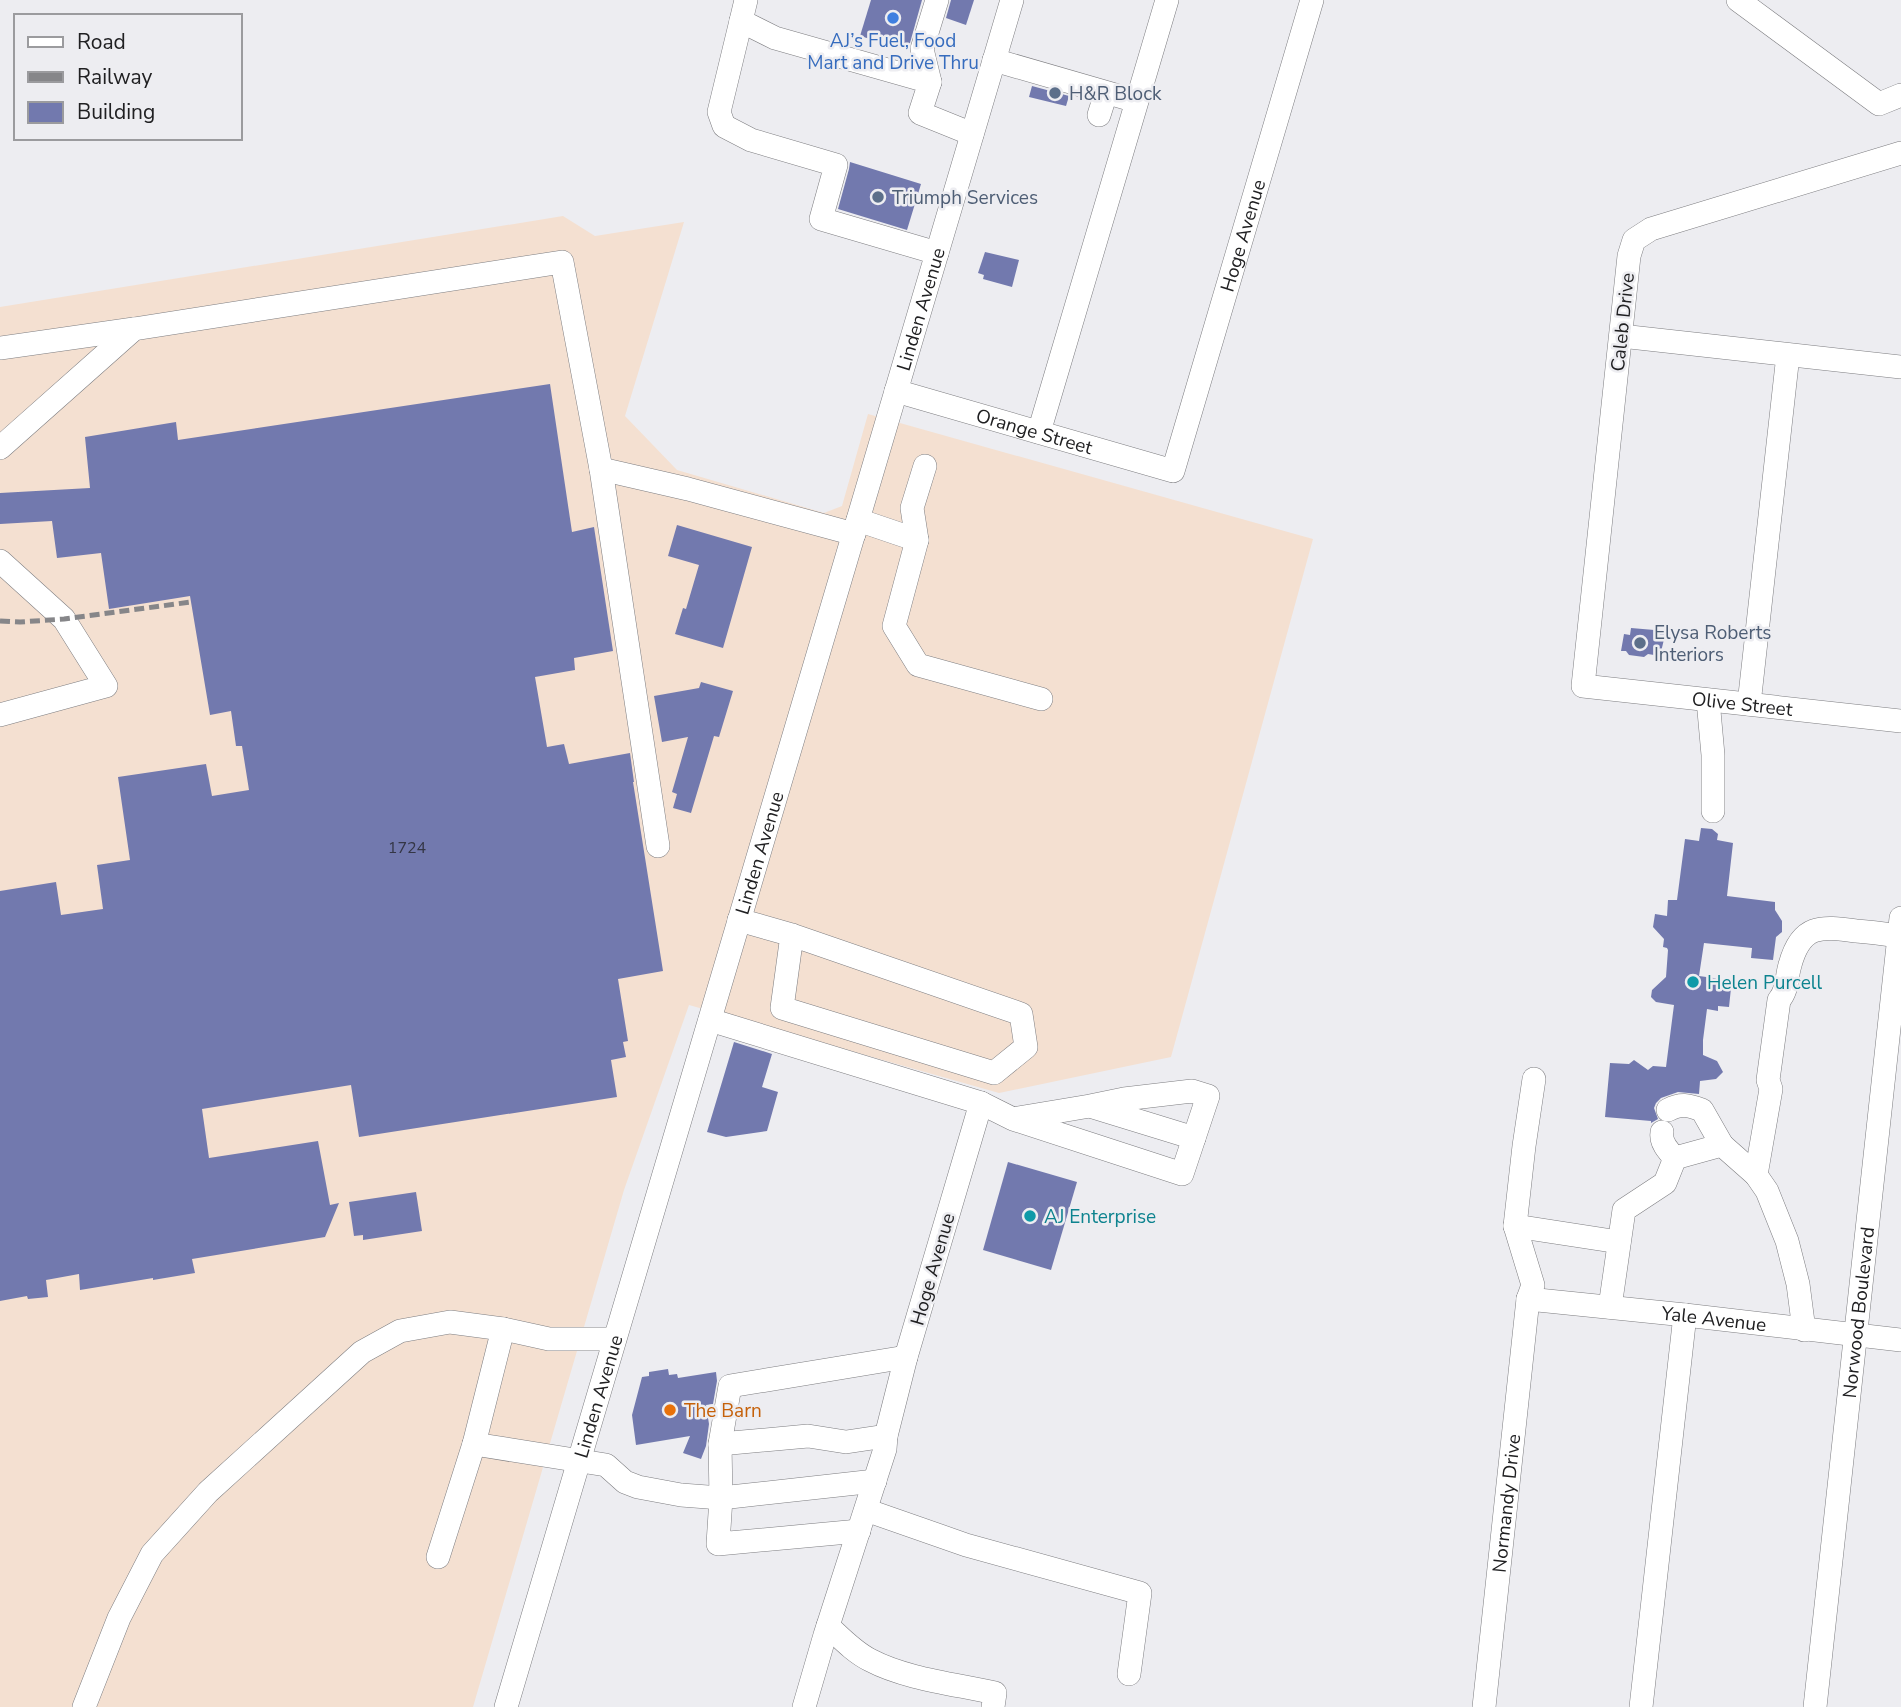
<svg xmlns="http://www.w3.org/2000/svg" width="1901" height="1707" font-family="'Nunito Sans',sans-serif">
<style>
.industrial{fill:#f4e0d1}
.building{fill:#7279ae}
.lines{fill:none;stroke-linecap:round;stroke-linejoin:round}
.minor-casing{stroke:#7d7d80;stroke-width:24}
.minor{stroke:#fff;stroke-width:23}
.rail{stroke:#868689;stroke-width:5;stroke-dasharray:10 5;stroke-linecap:butt}
.shop-dot{fill:#3f7fe0;stroke:#ededf1;stroke-width:2.5}
.service-dot{fill:#5c6f8a;stroke:#ededf1;stroke-width:2.5}
.culture-dot{fill:#0f9aa8;stroke:#ededf1;stroke-width:2.5}
.food-dot{fill:#e8710a;stroke:#ededf1;stroke-width:2.5}
.labels{text-anchor:middle;stroke-width:5;stroke-linejoin:round;paint-order:stroke}
.number-label{font-size:16px;fill:#343645}
.shop-label{font-size:19px;fill:#366cbe;stroke:#ededf1}
.service-label{font-size:19px;fill:#4e5e75;stroke:#ededf1;text-anchor:start}
.street-label{font-size:19px;fill:#202022;stroke:#ededf1}
.culture-label{font-size:19px;fill:#0d838f;stroke:#ededf1;text-anchor:start}
.food-label{font-size:19px;fill:#c56008;stroke:#ededf1;text-anchor:start}
</style>
<rect width="100%" height="100%" fill="#ededf1"/>
<path class="industrial" d="M563 216 595 236 684 222 625 416 677 470 824 513 842 506 868 414 1313 539 1171 1057 999 1093 689 1005 624 1190 473 1707H0V307Z"/>
<g class="building">
<path d="M871 0H922L908 50 860 36Z"/>
<path d="M951 0H974L966 25 946 18Z"/>
<path d="M1032 86 1069 96 1066 106 1029 97Z"/>
<path d="M850 162 921 184 907 230 838 209 849 169Z"/>
<path d="M985 252 1019 260 1012 287 983 279 984 275 978 273Z"/>
<path d="M550 384 572 532 594 527 613 651 574 658 575 670 535 677 547 747 564 744 569 764 630 753 634 782H633L663 971 618 979 628 1041 623 1042 626 1057 611 1060 617 1097 359 1137 351 1085 202 1109 209 1158 318 1141 330 1205 339 1203 325 1237 192 1259 195 1273 153 1280V1278L80 1290 79 1274 46 1280 48 1297 28 1299 27 1296 0 1301V891L56 882 61 915 103 909 97 865 130 860 118 777 206 764 212 796 249 790 242 746H236L231 711 210 715 190 596 109 609 101 553 57 558 52 521 0 524V493L90 488 85 437 176 422 178 440Z"/>
<path d="M677 525 752 547 723 648 675 634 683 608 686 609 699 565 668 556Z"/>
<path d="M1631 628 1666 631 1660 656 1648 654 1644 657 1629 655 1626 651H1621L1624 634 1630 635Z"/>
<path d="M701 682 733 691 719 737 714 736 691 813 673 808 677 794 672 792 688 737 662 742 654 696 699 688Z"/>
<path d="M1701 828 1712 829 1718 834 1717 840 1733 843 1727 896 1775 902V910L1782 921V932L1776 937 1773 960 1751 958 1752 948 1704 943 1699 976 1721 979 1720 986 1731 988 1729 1007 1718 1006V1011L1707 1009 1703 1040V1055L1717 1061 1723 1072 1716 1079 1700 1081 1699 1094 1678 1092 1661 1098 1656 1103 1654 1108 1658 1119 1651 1123V1121L1605 1117 1610 1063 1629 1064 1634 1060 1648 1070 1653 1066 1666 1067 1674 1005 1656 1002 1651 997 1652 990 1666 977 1668 950 1667 948 1663 947 1664 939 1653 927 1655 914 1667 916 1668 900H1677L1685 839 1699 841Z"/>
<path d="M734 1042 772 1054 762 1087 778 1092 767 1131 726 1137 707 1132Z"/>
<path d="M1008 1162 1077 1182 1051 1270 983 1250Z"/>
<path d="M416 1192 422 1231 363 1240V1235L354 1236 349 1202Z"/>
<path d="M668 1369 669 1375 677 1374 678 1378 716 1372 717 1381 713 1404 706 1405 709 1424 706 1446 701 1459 683 1453 690 1436 636 1445 632 1415 642 1377 649 1376V1372Z"/>
</g>
<g class="lines">
<g class="minor-casing">
<g id="minor">
<path d="M746 0 741 21 775 38 930 82 920 113 972 134"/>
<path d="M1738 0 1879 104 1901 95"/>
<path d="M741 21 719 112 724 126 751 140 836 165 821 219 937 253"/>
<path d="M994 60 1136 101"/>
<path d="M930 82 922 49 937 0"/>
<path d="M1099 115 1106 93"/>
<path id="s1" d="M1901 153 1651 229 1634 240 1629 256 1583 686 1901 721"/>
<path d="M1621 336 1901 367"/>
<path d="M0 348 134 329"/>
<path id="s2" d="M896 391 1173 471 1312 0"/>
<path d="M1039 432 1167 0"/>
<path d="M0 448 134 329 562 262 601 469 658 846"/>
<path d="M925 466 912 508 917 540 894 626 918 665 1041 699"/>
<path d="M601 469 688 489 854 534"/>
<path d="M858 520 917 540"/>
<path d="M0 561 64 619 106 686 0 715"/>
<path d="M1708 700 1713 755V811"/>
<path d="M1749 704 1788 355"/>
<path d="M739 920 792 935 1021 1014 1026 1047 994 1073 782 1008 792 935"/>
<path d="M710 1020 981 1103 906 1357 886 1436 885 1449 825 1635 804 1707"/>
<path d="M981 1103 1013 1119 1182 1174 1208 1096 1192 1091 1124 1099 1090 1106 1013 1119"/>
<path d="M1093 1107 1194 1138"/>
<path d="M1668 1110C1681 1103 1688 1105 1702 1110L1722 1145"/>
<path d="M1662 1132C1660 1142 1668 1151 1675 1158"/>
<path d="M1756 1175 1771 1089 1768 1080 1779 1000C1788 990 1786 978 1790 965 1801 924 1821 926 1856 931 1870 932 1885 934 1899 936"/>
<path d="M1515 1226 1619 1242"/>
<path id="s3" d="M1528 1299 1685 1315 1901 1340"/>
<path d="M1610 1307 1624 1210 1665 1183 1675 1158 1722 1145 1756 1175 1767 1191 1787 1241 1798 1284 1804 1330"/>
<path d="M474 1444 606 1465 625 1482 638 1487 681 1495 721 1498 875 1481"/>
<path d="M720 1444 808 1436 846 1442 886 1436"/>
<path d="M866 1510 966 1545 1140 1593 1129 1674"/>
<path d="M859 1531 718 1544 721 1498 720 1444 730 1386 906 1357"/>
<path d="M438 1557 474 1444 503 1329"/>
<path d="M828 1626C841 1638 854 1652 870 1660 906 1679 955 1684 995 1693L993 1707"/>
<path d="M84 1707 119 1618 152 1554 208 1492 362 1352 400 1331 450 1322 503 1329 549 1339H614"/>
<path id="s4" d="M506 1707 1012 0"/>
<path id="s5" d="M1484 1707 1528 1299 1533 1285 1515 1226 1524 1146 1534 1079"/>
<path d="M1641 1707 1685 1315"/>
<path id="s6" d="M1815 1707 1901 918"/>
</g>
</g>
<use href="#minor" class="minor"/>
<path class="rail" d="M0 621 20 622 64 619 191 602"/>
</g>
<circle class="shop-dot" cx="893" cy="18" r="7"/>
<g class="service-dot">
<circle cx="1055" cy="93" r="7"/>
<circle cx="878" cy="197" r="7"/>
<circle cx="1640" cy="643" r="7"/>
</g>
<g class="culture-dot">
<circle cx="1693" cy="982" r="7"/>
<circle cx="1030" cy="1216" r="7"/>
</g>
<circle class="food-dot" cx="670" cy="1410" r="7"/>
<g class="labels">
<g class="number-label">
<text x="407" y="853">1724</text>
</g>
<g class="shop-label">
<text x="893" y="47">AJ’s Fuel, Food<tspan x="893" dy="22">Mart and Drive Thru</tspan></text>
</g>
<g class="service-label">
<text x="1069" y="100">H&amp;R Block</text>
<text x="892" y="204">Triumph Services</text>
<text x="1654" y="639">Elysa Roberts<tspan x="1654" dy="22">Interiors</tspan></text>
</g>
<g class="street-label">
<text dy="7" stroke="none"><textPath href="#s2" startOffset="534">Hoge Avenue</textPath></text>
<text dy="7" stroke="none"><textPath href="#s4" startOffset="1458">Linden Avenue</textPath></text>
<text transform="translate(1622 322) rotate(-84)" y="7">Caleb Drive</text>
<text dy="7" stroke="none"><textPath href="#s2" startOffset="144">Orange Street</textPath></text>
<text dy="7" stroke="none"><textPath href="#s1" startOffset="891">Olive Street</textPath></text>
<text dy="7" stroke="none"><textPath href="#s4" startOffset="891">Linden Avenue</textPath></text>
<text transform="translate(932 1269) rotate(-74)" y="7">Hoge Avenue</text>
<text dy="7" stroke="none"><textPath href="#s6" startOffset="397">Norwood Boulevard</textPath></text>
<text dy="7" stroke="none"><textPath href="#s3" startOffset="187">Yale Avenue</textPath></text>
<text dy="7" stroke="none"><textPath href="#s4" startOffset="324">Linden Avenue</textPath></text>
<text dy="7" stroke="none"><textPath href="#s5" startOffset="205">Normandy Drive</textPath></text>
</g>
<g class="culture-label">
<text x="1707" y="989">Helen Purcell</text>
<text x="1044" y="1223">AJ Enterprise</text>
</g>
<g class="food-label">
<text x="684" y="1417">The Barn</text>
</g>
</g>
<rect x="14" y="14" width="228" height="126" fill="#ededf1" stroke="#9b9b9e" stroke-width="2"/>
<rect x="28" y="37" width="35" height="10" fill="#ffffff" stroke="#9b9b9e" stroke-width="2"/>
<text x="77" y="49" font-size="21" fill="#202022">Road</text>
<rect x="28" y="72" width="35" height="10" fill="#868689" stroke="#9b9b9e" stroke-width="2"/>
<text x="77" y="84" font-size="21" fill="#202022">Railway</text>
<rect x="28" y="102" width="35" height="21" fill="#7279ae" stroke="#9b9b9e" stroke-width="2"/>
<text x="77" y="119" font-size="21" fill="#202022">Building</text>
</svg>
